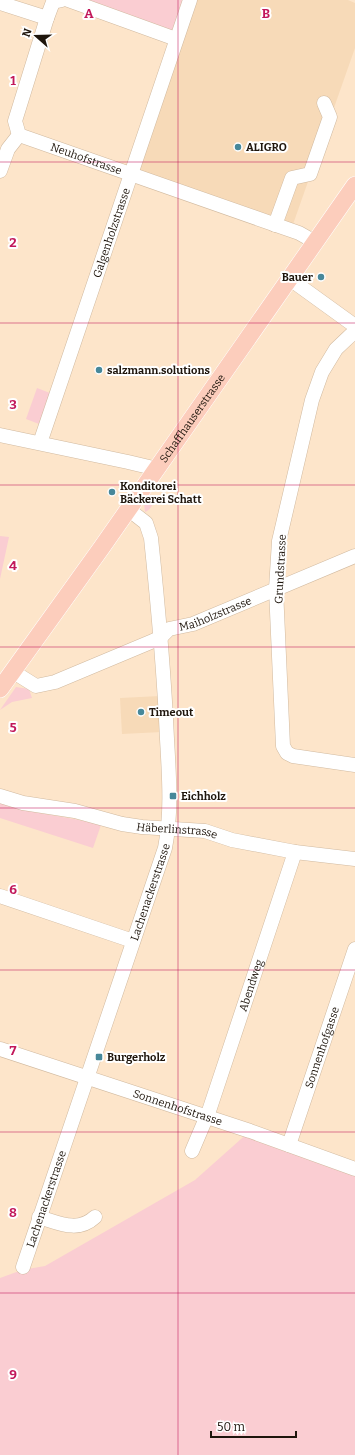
<svg xmlns="http://www.w3.org/2000/svg" width="355" height="1455" font-family="Bitter,serif">
<style>
.built{fill:#f7dab8}
.green{fill:#facdd2}
.lines{fill:none;stroke-linecap:round;stroke-linejoin:round}
.minor-casing{stroke:#d1baa0;stroke-width:15}
.major-casing{stroke:#fff;stroke-width:18}
.minor{stroke:#fff;stroke-width:14}
.major{stroke:#fccdbc;stroke-width:17}
.grid{fill:none;stroke:#c2185b;stroke-width:1;stroke-opacity:0.55}
.poi-dot{fill:#47889a;stroke:#fff;stroke-width:1.5}
.labels{text-anchor:middle;stroke-width:4;stroke-linejoin:round;paint-order:stroke}
.poi-label{font-size:11px;font-weight:bold;fill:#1e150c;stroke:#fff;text-anchor:start}
.street-label{font-size:11px;fill:#1e150c;stroke:#fff}
.grid-label{font-size:13px;text-anchor:middle;font-weight:bold;fill:#c2185b;stroke:#fff;stroke-width:4;stroke-linejoin:round;paint-order:stroke}
</style>
<rect width="100%" height="100%" fill="#fde5ca"/>
<g class="built">
<path d="M190 0H348L355 3V48L291 230 131 173Z"/>
<path d="M160 696 162 732 122 734 120 698Z"/>
</g>
<g class="green">
<path d="M81 0H185L174 32Z"/>
<path d="M37 388 50 393 39 424 26 419Z"/>
<path d="M148 492C155 499 154 508 145 512L144 503Z"/>
<path d="M0 536 9 537 0 579Z"/>
<path d="M16 687 29 689 32 698 12 702 0 710Z"/>
<path d="M0 803C32 814 67 816 101 825L93 848 0 818Z"/>
<path d="M250 1131 355 1169V1455H0V1278L22 1270 45 1266 195 1180Z"/>
</g>
<g class="lines">
<g class="minor-casing">
<g id="minor">
<path id="s1" d="M62 0 53 2 47 18 15 121 19 135 299 233 315 242"/>
<path d="M68 0 176 39"/>
<path d="M0 3 47 18"/>
<path d="M0 171 8 149 19 135"/>
<path d="M275 225 292 178 310 174 330 117 324 103"/>
<path d="M290 279 355 326"/>
<path d="M355 331 336 349 322 372 312 400 279 541 276 589 283 746 287 753 293 756 355 765"/>
<path d="M0 435 128 462 149 467 155 471"/>
<path id="s2" d="M40 443 190 0"/>
<path id="s3" d="M12 671 36 686 55 682 153 641 161 637 169 629 193 624 355 556"/>
<path id="s4" d="M0 796 23 803 75 811 122 824 142 827 205 831 232 840 295 852 355 859"/>
<path d="M0 896 133 941"/>
<path id="s5" d="M0 1049 250 1131 355 1169"/>
<path id="s6" d="M289 1145 355 949"/>
<path id="s7" d="M192 1151 209 1111 295 852"/>
<path d="M39 1217C59 1223 78 1233 95 1217"/>
<path id="s8" d="M23 1267 165 848C172 812 169 775 167 739 164 671 158 605 151 538L146 523 128 509"/>
</g>
</g>
<g class="major-casing">
<g id="major">
<path id="s9" d="M0 689 102 547 355 185"/>
</g>
</g>
<use href="#minor" class="minor"/>
<use href="#major" class="major"/>
</g>
<path class="grid" d="M178 0V1455M0 162H355M0 323H355M0 485H355M0 647H355M0 808H355M0 970H355M0 1132H355M0 1293H355"/>
<g class="poi-dot">
<circle cx="238" cy="147" r="4"/>
<circle cx="321" cy="277" r="4"/>
<circle cx="99" cy="370" r="4"/>
<circle cx="112" cy="492" r="4"/>
<circle cx="141" cy="712" r="4"/>
<rect x="169" y="792" width="8" height="8" rx="2"/>
<rect x="95" y="1053" width="8" height="8" rx="2"/>
</g>
<g class="labels">
<g class="poi-label">
<text x="246" y="151">ALIGRO</text>
<text x="313" y="281" text-anchor="end">Bauer</text>
<text x="107" y="374">salzmann.solutions</text>
<text x="120" y="490">Konditorei<tspan x="120" dy="13">Bäckerei Schatt</tspan></text>
<text x="149" y="716">Timeout</text>
<text x="181" y="800">Eichholz</text>
<text x="107" y="1061">Burgerholz</text>
</g>
<g class="street-label">
<text dy="4" stroke="none"><textPath href="#s1" startOffset="220">Neuhofstrasse</textPath></text>
<text dy="4" stroke="none"><textPath href="#s2" startOffset="222">Galgenholzstrasse</textPath></text>
<text dy="4" stroke="none"><textPath href="#s9" startOffset="332">Schaffhauserstrasse</textPath></text>
<text transform="translate(280 569) rotate(-87)" y="4">Grundstrasse</text>
<text dy="4" stroke="none"><textPath href="#s3" startOffset="223">Maiholzstrasse</textPath></text>
<text dy="4" stroke="none"><textPath href="#s4" startOffset="181">Häberlinstrasse</textPath></text>
<text dy="4" stroke="none"><textPath href="#s8" startOffset="396">Lachenackerstrasse</textPath></text>
<text dy="4" stroke="none"><textPath href="#s7" startOffset="176">Abendweg</textPath></text>
<text dy="4" stroke="none"><textPath href="#s6" startOffset="103">Sonnenhofgasse</textPath></text>
<text dy="4" stroke="none"><textPath href="#s5" startOffset="187">Sonnenhofstrasse</textPath></text>
<text dy="4" stroke="none"><textPath href="#s8" startOffset="72">Lachenackerstrasse</textPath></text>
</g>
</g>
<g class="grid-label">
<text x="89" y="18">A</text>
<text x="266" y="18">B</text>
<text x="13" y="85">1</text>
<text x="13" y="247">2</text>
<text x="13" y="409">3</text>
<text x="13" y="570">4</text>
<text x="13" y="732">5</text>
<text x="13" y="894">6</text>
<text x="13" y="1055">7</text>
<text x="13" y="1217">8</text>
<text x="13" y="1379">9</text>
</g>
<g transform="translate(36 36) rotate(290)" stroke="#ffffff" stroke-width="3" paint-order="stroke">
<path d="M0-3L7 15L0 10L-7 15Z" fill="#1e150c"/>
<text y="-6" font-size="11" font-weight="bold" text-anchor="middle" fill="#1e150c">N</text>
</g>
<path d="M211 1431v6h85v-6" fill="none" stroke="#1e150c" stroke-width="2"/>
<text x="217" y="1431" font-size="12" fill="#1e150c" stroke="#ffffff" stroke-width="3" paint-order="stroke">50 m</text>
</svg>
